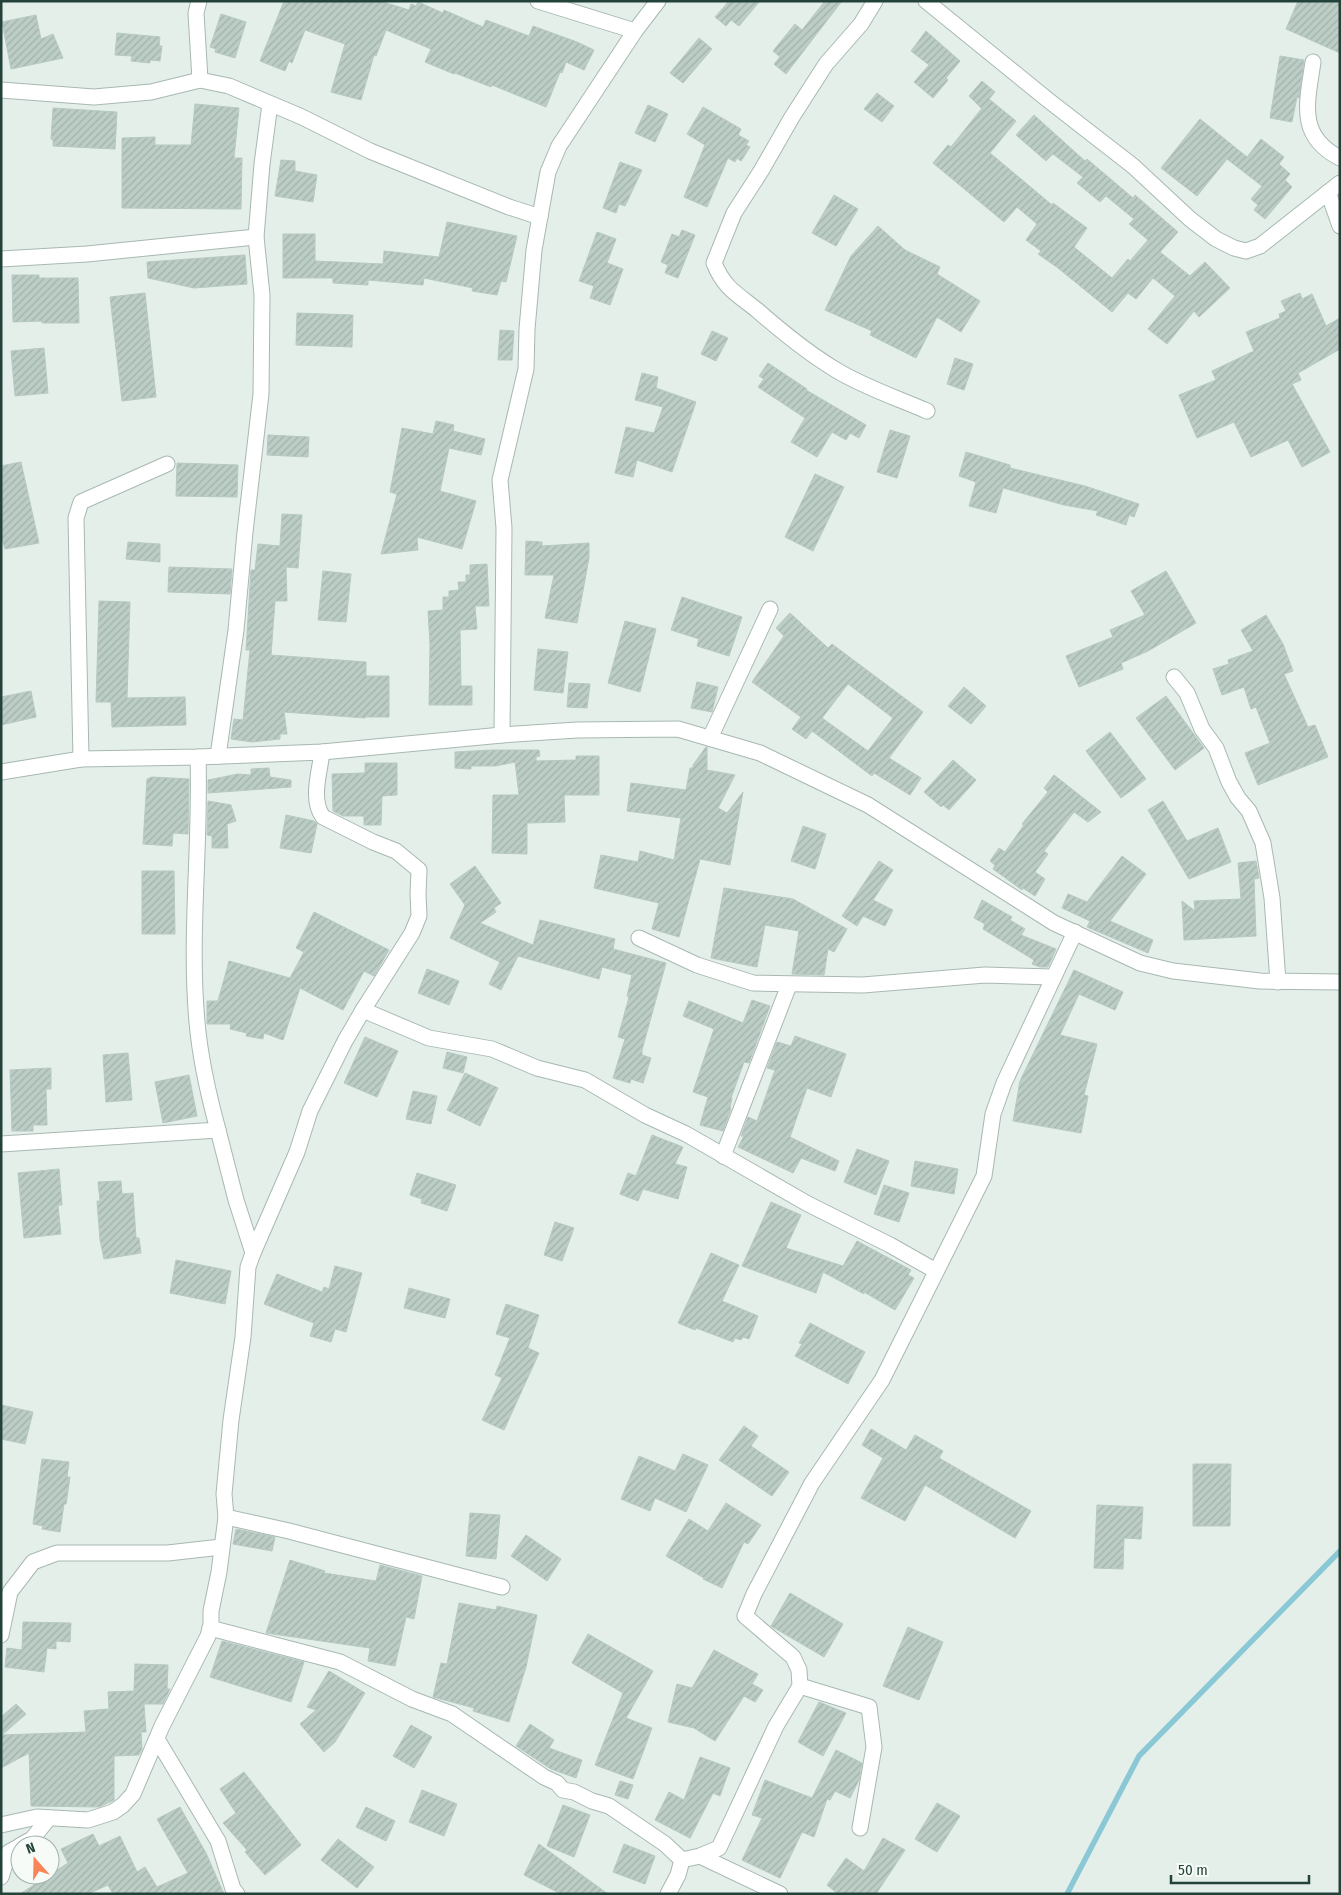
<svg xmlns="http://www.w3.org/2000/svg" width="1341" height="1895" font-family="'Fira Sans Condensed',sans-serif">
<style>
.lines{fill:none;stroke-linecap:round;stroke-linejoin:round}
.stream{stroke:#8ac8d6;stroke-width:5.5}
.building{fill:url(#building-hatch);stroke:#b6c9c2;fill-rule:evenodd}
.minor-casing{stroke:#a7b8b2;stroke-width:17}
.minor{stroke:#fff;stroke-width:15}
</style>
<defs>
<pattern id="building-hatch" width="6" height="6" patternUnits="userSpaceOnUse" patternTransform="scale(1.25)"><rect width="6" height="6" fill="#bccdc6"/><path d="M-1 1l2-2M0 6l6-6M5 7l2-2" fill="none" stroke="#a1b1ab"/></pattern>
</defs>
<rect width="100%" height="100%" fill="#e5efea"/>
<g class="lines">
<path class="stream" d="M1067 1894 1139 1756 1340 1551"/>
</g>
<g class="building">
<path d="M284 1H380L409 10 411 4 416 6 418 2 443 13 444 10 483 27 486 20 529 36 533 26 577 42 594 50 584 70 566 62 562 73 560 72 546 107 492 85 491 87 455 73 454 74 425 62 431 49 386 30 376 56 374 55 361 100 331 92 345 44 305 30 292 63 289 61 285 71 260 61Z"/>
<path d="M729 1H760L739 26 731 20 726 26 715 17Z"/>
<path d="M825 1H842L786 74 774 64 780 57 773 51 795 24 802 30Z"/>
<path d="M1298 1H1340V53L1286 29Z"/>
<path d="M221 14 246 22 235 58 215 52 216 49 210 47Z"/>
<path d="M36 15 41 39 53 34 63 58 11 69 2 22Z"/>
<path d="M926 31 960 61 946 78 948 80 933 98 914 82 929 65 911 51Z"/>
<path d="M117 33 160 37 159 46H162L160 61 150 60V63L131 61 132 56 115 55Z"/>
<path d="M699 38 712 49 683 83 670 73Z"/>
<path d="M1280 56 1304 60 1299 98 1297 97 1292 122 1270 118Z"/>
<path d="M982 81 995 92 989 99 1016 121 990 153 1052 205 1053 203 1087 228 1074 247 1112 278 1128 259 1130 261 1148 240 1129 224 1134 219 1106 196 1100 202 1077 183 1083 177 1053 154 1046 161 1016 135 1034 115 1085 161 1087 159 1133 198 1135 195 1178 232 1160 252 1190 276 1205 262 1230 288 1199 317 1194 311 1167 344 1148 329 1175 296 1153 278 1136 299 1128 293 1112 312 1058 268 1038 254 1041 251 1026 240 1037 224 1017 207 1004 222 933 163 948 145 951 147 986 103 981 108 969 96Z"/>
<path d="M877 93 894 106 882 122 864 109Z"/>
<path d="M195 104 239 108 234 158H242L241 209 122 208V138L155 137V145H191Z"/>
<path d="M648 105 668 114 655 142 635 133Z"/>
<path d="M703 107 741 129 738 135 749 141 746 145 750 147 741 161 737 158 735 162 728 158 707 207 684 197 705 145 687 134Z"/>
<path d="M53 108 117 112 115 149 53 146V140L51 139Z"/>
<path d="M1200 119 1247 157 1261 139 1284 157 1279 164 1290 174 1285 180 1292 187 1265 219 1254 210 1258 205 1251 199 1262 186 1227 159 1197 196 1161 168Z"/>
<path d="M281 160 295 161V171L317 175 313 202 275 196Z"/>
<path d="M620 162 642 170 625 206 619 204 616 213 603 208Z"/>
<path d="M834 195 858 209 836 246 812 233Z"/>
<path d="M447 222 517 236 506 282 501 281 497 295 472 291 473 288 424 278 423 285 368 280V285L333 283V278H283V234H315V261L383 264 384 251 439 257Z"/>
<path d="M878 226 905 250 940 267 937 274 980 301 961 332 937 317 916 358 870 335 872 331 825 310 851 256Z"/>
<path d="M682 230 695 235 678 278 665 273 668 265 661 262 672 234 679 237Z"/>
<path d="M597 232 616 239 607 263 623 269 610 305 590 298 594 286 579 281Z"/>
<path d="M245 255 247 284 194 288 148 278 147 262Z"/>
<path d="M12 275H39V278H78L79 323H42V321L13 322Z"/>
<path d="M145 293 156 397 122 401 110 297Z"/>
<path d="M1300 293 1302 299 1312 294 1326 326 1340 318V349L1298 373 1301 380 1292 384 1330 452 1302 467 1288 440 1251 457 1234 422 1197 438 1179 395 1216 380 1212 371 1254 351 1246 332 1280 318 1279 314 1286 311 1281 301Z"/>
<path d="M297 313 353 315 352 347 296 345Z"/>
<path d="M500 330 514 331 512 360H498Z"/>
<path d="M712 331 728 338 716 361 701 354Z"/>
<path d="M44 348 48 393 15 396 11 351Z"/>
<path d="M955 358 973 364 964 390 947 384Z"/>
<path d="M768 363 807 389 806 390 866 425 859 438 850 433 846 440 832 432 817 457 791 442 805 418 758 387 764 379 759 376Z"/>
<path d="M642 373 658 377 656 388 696 402 672 472 637 460 633 477 615 473 626 427 654 433 663 407 635 400Z"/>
<path d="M436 421 454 425 453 431 485 439 481 455 449 448 440 491 476 501 462 549 417 537 418 550 381 554 397 494 390 492 402 428 433 434Z"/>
<path d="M890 430 910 436 897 478 877 472Z"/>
<path d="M268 435 309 437 308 457 267 455Z"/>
<path d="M966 452 1010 465V468L1085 486 1139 504 1134 517 1129 515 1126 525 1096 515 1098 511 1064 505 1003 488 996 513 969 506 976 482 959 476Z"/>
<path d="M21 462 39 543 5 549 1 536V466Z"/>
<path d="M177 463 238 465 237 497 176 496Z"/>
<path d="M815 474 844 487 813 551 785 537Z"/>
<path d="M282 514 302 515 298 568 286 567 287 601H275L271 655 366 662V676H389V717H365V718L284 712 287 734H280V739L252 742 231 739 234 719 243 720 250 650H246L251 570H255L258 544 280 546Z"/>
<path d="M526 541 542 542V546L589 543V558L577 623 545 618 554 575H525Z"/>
<path d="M128 542 160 544V562L126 559Z"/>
<path d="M487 564 489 606H475L477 629 460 630 461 686H472V705H429L430 645 428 611 443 610V597H449V591L459 590 458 582H466V575H470V565Z"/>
<path d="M169 567 232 569 230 594 168 592Z"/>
<path d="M323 571 351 574 346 622 318 620Z"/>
<path d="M1166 571 1196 623 1148 651 1121 663 1123 669 1079 687 1066 656 1113 637 1110 630 1145 615 1131 591Z"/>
<path d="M682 597 742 617 729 656 697 646 699 639 671 630Z"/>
<path d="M99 601 130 602 127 698 185 697 186 725 112 727 111 702H96Z"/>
<path d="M790 613 828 648 832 644 923 712 889 758 921 778 910 795 874 773 872 776 812 731 806 739 792 729 801 717 752 682 784 636 776 628ZM848 684 893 718 868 751 822 718Z"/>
<path d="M1266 615 1283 644 1293 671 1284 674 1308 727 1315 725 1328 757 1258 785 1245 753 1270 743 1256 707 1251 709 1244 687 1222 695 1213 669 1229 664 1228 660 1253 651 1241 630Z"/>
<path d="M625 621 656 629 640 692 608 683Z"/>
<path d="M538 649 568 652 563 693 534 690Z"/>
<path d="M697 682 718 687 712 712 691 708Z"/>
<path d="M569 683 590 684 587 708 567 707Z"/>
<path d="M964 687 986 706 971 724 948 706Z"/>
<path d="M31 691 36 717 1 725V697Z"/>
<path d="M1166 696 1204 748 1175 770 1136 718Z"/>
<path d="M1110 732 1146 779 1121 798 1086 751Z"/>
<path d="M706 747H707V770L735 775 718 808 727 813 743 792 730 865 700 859 679 937 652 929 659 903 594 888 601 855 638 862 640 851 674 860 681 818 627 811 631 783 686 790 690 768H693V765Z"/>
<path d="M492 750H539L540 756 536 757V761L576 760V756H599V795H564L565 822 527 823V854L492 853 493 795H519L515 762 496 766H471V769L455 768V752Z"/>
<path d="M953 760 976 780 949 810 943 805 941 807 924 792Z"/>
<path d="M365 763H397V795L382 796 381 825H364V816H343L333 811 332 774 365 773Z"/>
<path d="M269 768 270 777 291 780V787L208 793V780L238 774 251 775V769Z"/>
<path d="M1054 775 1101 812 1088 822 1074 812 1044 851 1048 854 1035 872 1045 879 1035 896 1023 888 1022 890 993 869 995 865 990 861 999 848 1005 852 1024 825 1022 824 1048 792 1044 788Z"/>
<path d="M152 777 189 779 188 834 173 833 172 846 143 844 147 779Z"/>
<path d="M208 801 231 805 236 821 227 824 228 848H212V836L207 835Z"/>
<path d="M1163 801 1187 841 1218 828 1231 862 1189 879 1148 810Z"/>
<path d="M286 815 314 821 317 824 311 853 280 848Z"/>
<path d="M803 826 826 834 815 869 791 861Z"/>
<path d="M1122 856 1146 874 1110 921 1153 940 1148 953 1087 927 1090 921 1062 908 1068 894 1087 902Z"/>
<path d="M879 861 893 870 873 900 893 910 885 926 863 916 857 926 842 916Z"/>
<path d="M1256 861 1259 878 1254 879 1256 936 1184 940 1182 901 1195 911 1194 901 1241 899 1238 863Z"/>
<path d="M475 866 501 903 494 908 496 912 480 923 533 945 540 920 615 939 613 949 666 963 642 1050V1055L651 1058 643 1083 631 1079 630 1083 613 1078 625 1039 618 1037 629 997 627 996 632 975 602 967 599 979 518 956 501 990 489 984 500 962 450 938 465 905 450 884Z"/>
<path d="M142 871H174L175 934H142Z"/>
<path d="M724 888 793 899 847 929 834 952 828 949 824 975 792 974 799 931 765 925 757 967 711 958Z"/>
<path d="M982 900 1012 917 1010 920 1025 929 1021 935 1056 949 1048 967H1040L1032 964 1034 960 983 929 985 924 974 918Z"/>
<path d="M314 912 389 950 374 976 364 971 343 1010 300 988 283 1040 264 1033 263 1039 246 1036 247 1033 230 1029 231 1024H207V1001H218L229 961 290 978 304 952 296 948Z"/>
<path d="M427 969 459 981 449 1005 418 993Z"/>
<path d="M1074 970 1123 992 1115 1010 1079 994 1060 1035 1097 1044 1084 1095 1088 1096 1081 1133 1013 1121 1020 1081Z"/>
<path d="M752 1000 770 1006 749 1063 744 1062 731 1098H732L730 1108 731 1109 723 1131 700 1125 708 1097 693 1092 714 1029 683 1016 689 1001 743 1023Z"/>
<path d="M795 1036 846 1054 831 1097 807 1088 790 1137 839 1161 835 1171 801 1158 793 1173 738 1147 744 1136H741L748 1117 757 1121 775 1070 767 1068 777 1042 791 1046Z"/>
<path d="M365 1037 398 1051 377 1097 344 1083Z"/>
<path d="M447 1052 467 1057 463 1073 443 1068Z"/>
<path d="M128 1053 132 1100 106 1102 103 1055Z"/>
<path d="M51 1068V1089H46L47 1125H33V1131H12L10 1070Z"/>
<path d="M465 1073 498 1088 480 1126 447 1110Z"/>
<path d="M189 1075 197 1116 163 1123 155 1082Z"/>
<path d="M413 1091 437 1096 431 1124 406 1119Z"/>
<path d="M652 1135 683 1147 675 1164 687 1167 678 1199 643 1189 638 1201 620 1194 628 1173 636 1176Z"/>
<path d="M857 1149 889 1161 876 1195 844 1182Z"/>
<path d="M915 1161 958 1169 954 1194 911 1186Z"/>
<path d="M59 1169 62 1205H58L61 1234 24 1238 18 1173Z"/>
<path d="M417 1173 456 1185 447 1211 421 1203 422 1199 410 1195Z"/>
<path d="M121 1181 122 1194 133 1193 136 1238H139L141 1253 104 1259 100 1240 97 1201H100L98 1182Z"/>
<path d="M884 1185 909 1193 899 1222 874 1214Z"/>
<path d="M771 1202 801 1215 786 1248 843 1266 857 1241 911 1270 908 1275 914 1278 895 1310 864 1292V1294L823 1272 816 1293 742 1266Z"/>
<path d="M555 1222 574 1228 562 1261 544 1255Z"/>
<path d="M711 1253 739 1265 722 1301 758 1316 749 1339 743 1337 741 1340 735 1338 733 1342 696 1328 695 1330 678 1323Z"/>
<path d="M176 1260 231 1271 225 1304 170 1293Z"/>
<path d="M335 1266 362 1273 346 1332 335 1329 331 1342 310 1336 314 1323 264 1304 277 1274 322 1292 324 1287 329 1289Z"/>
<path d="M409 1288 450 1299 445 1318 404 1308Z"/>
<path d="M506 1304 539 1315 528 1348 539 1353 504 1430 482 1420 502 1378 495 1375 510 1338 496 1334Z"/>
<path d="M810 1323 865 1352 848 1384 795 1356 802 1344 799 1343Z"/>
<path d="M1 1405 33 1412 25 1444 1 1439Z"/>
<path d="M744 1426 758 1436 751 1446 789 1472 772 1496 719 1460Z"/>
<path d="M871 1429 906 1450 915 1435 943 1451 939 1458 1031 1511 1015 1538 925 1485 905 1521 861 1498 883 1458 862 1445Z"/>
<path d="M683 1454 708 1465 686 1512 655 1498 650 1511 621 1499 639 1456 675 1471Z"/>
<path d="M42 1459 69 1462 67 1477H70L66 1504H64L60 1532 42 1529 43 1526 33 1524Z"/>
<path d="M1193 1464H1231L1230 1526H1193Z"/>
<path d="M726 1503 761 1525 748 1544 744 1542 722 1588 703 1579 704 1578 666 1556 689 1519 708 1531Z"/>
<path d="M1097 1505 1143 1507 1141 1539 1124 1538 1123 1569 1094 1568Z"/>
<path d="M470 1513 500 1515 496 1559 466 1556Z"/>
<path d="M236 1529 275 1537 272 1551 233 1544Z"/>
<path d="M526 1535 561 1559 547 1581 511 1556Z"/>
<path d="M290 1560 325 1571 324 1573 376 1581 380 1565 422 1576 414 1619 406 1617 395 1666 368 1661 370 1648 266 1633Z"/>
<path d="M790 1593 843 1624 824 1657 771 1626Z"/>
<path d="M459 1603 496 1610 497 1606 537 1615 526 1667 509 1722 473 1711 474 1708 433 1697 441 1663 447 1664Z"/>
<path d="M23 1622 71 1623 70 1642 56 1641V1649L47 1648 44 1672 5 1667 7 1648 22 1650Z"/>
<path d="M908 1627 943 1642 919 1700 883 1686Z"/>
<path d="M588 1634 653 1671 626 1718 652 1728 633 1779 595 1765 623 1693 572 1663Z"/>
<path d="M222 1641 304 1662 291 1702 210 1677Z"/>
<path d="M714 1650 758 1674 752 1684 763 1690 755 1702 744 1696 715 1741 694 1728 668 1722 677 1684 692 1688Z"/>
<path d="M135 1664 168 1665 167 1689H170L163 1704H144L146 1732H141L142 1749 139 1755 114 1756V1800L99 1807 31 1806 29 1753 1 1768V1717L16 1704 26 1714 2 1735 86 1732 84 1711 109 1709 108 1692 134 1691Z"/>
<path d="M329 1671 365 1693 335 1742 324 1752 300 1724 316 1710 307 1707Z"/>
<path d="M819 1702 846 1713 823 1756 798 1742Z"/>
<path d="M530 1724 554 1740 549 1748 582 1760 576 1778 551 1769 516 1746Z"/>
<path d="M411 1725 432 1737 414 1768 393 1756Z"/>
<path d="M836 1750 862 1763 859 1780 850 1798 835 1791 830 1800 827 1799 814 1837 802 1832 780 1878 742 1860 762 1818 752 1815 765 1780 812 1798Z"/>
<path d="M700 1757 730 1768 720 1796 713 1793 690 1838 655 1820 669 1792 684 1800Z"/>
<path d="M244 1772 301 1845 265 1875 245 1852 247 1850 223 1823 236 1813 220 1789Z"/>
<path d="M620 1781 633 1785 628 1799 615 1795Z"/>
<path d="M422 1790 457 1804 444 1836 409 1822Z"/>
<path d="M937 1803 960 1816 937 1852 915 1839Z"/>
<path d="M563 1805 590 1815 574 1857 547 1846Z"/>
<path d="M180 1807 206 1853 224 1894H113L108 1885 88 1894H20L68 1863 61 1849 93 1834 99 1846 120 1836 137 1872 145 1867 157 1887 188 1873 157 1819Z"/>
<path d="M366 1807 395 1821 386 1841 356 1827Z"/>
<path d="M883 1838 905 1850 876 1894H838L827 1885 846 1858 864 1871Z"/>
<path d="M338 1839 374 1867 357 1888 321 1860Z"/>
<path d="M539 1844 608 1894H561L524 1875Z"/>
<path d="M624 1844 655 1856 645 1884 613 1872Z"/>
</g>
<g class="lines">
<g class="minor-casing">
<g id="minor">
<path d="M199 1 196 13 200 80"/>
<path d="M538 1 635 31"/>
<path d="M875 1 861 24 826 64 792 117 761 171 734 213 714 263C724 288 737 294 757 310 782 332 808 353 836 370 864 387 897 398 927 411"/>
<path d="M926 1 1048 100 1133 166 1190 219 1216 239 1234 248 1246 251 1260 246 1340 183"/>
<path d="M1313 62C1307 103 1297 136 1340 158"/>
<path d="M1 90 94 97 151 92 200 80 229 86 302 117 370 151 509 207 540 217"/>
<path d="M1328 192 1340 226"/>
<path d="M1 259 87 254 256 237"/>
<path d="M1174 677 1187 693 1202 729 1216 748 1229 782 1238 798 1249 811 1263 843 1272 898 1278 982"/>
<path d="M502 735 504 528 500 480 526 369 527 329 534 250 548 172 559 146 635 31 658 1"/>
<path d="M710 738 770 609"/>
<path d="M218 756 236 630 245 532 261 394 262 295 256 237 262 164 270 104"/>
<path d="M81 759 76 518 81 502 167 464"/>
<path d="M1 772 81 759 198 757 322 752 502 735 577 730 678 729 760 753 868 805 1054 923 1140 963 1173 971 1260 981 1340 982"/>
<path d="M639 938 697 965 753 983 863 985 985 975 1053 977"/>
<path d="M363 1010 429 1038 492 1049 537 1068 585 1080 645 1115 686 1134 808 1204 890 1245 936 1271"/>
<path d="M218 1130 236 1200 253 1253"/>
<path d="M1 1144 218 1130C209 1097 200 1057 197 1022 189 934 201 845 198 757"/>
<path d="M723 1156 789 985"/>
<path d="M226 1517 289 1531 502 1587"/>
<path d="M210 1628 340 1662 412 1699 452 1714 544 1777 557 1783 563 1790 574 1792 592 1801 609 1806 665 1844 682 1860 700 1856 719 1848 776 1726 800 1686 799 1670 793 1657 745 1616 754 1594 812 1483 882 1380 984 1176 993 1114 1004 1083 1075 932"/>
<path d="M1 1635 10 1592 33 1562 57 1553H168L221 1547"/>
<path d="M800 1686 869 1707 874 1747 860 1828"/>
<path d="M157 1739 218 1841 233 1889 237 1894"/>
<path d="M1 1825 37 1817 88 1820 113 1812 123 1805 133 1794 162 1726 208 1636 211 1625V1611L219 1572 226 1517 224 1494 231 1420 243 1337 248 1267 253 1253 297 1152 310 1111 345 1041 363 1010 412 933 419 916 418 894 419 870 396 851 373 842 323 817C310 800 320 771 322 752"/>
<path d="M21 1845 32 1839 49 1818"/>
<path d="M700 1856 780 1894"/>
<path d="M1 1877 9 1852 20 1846"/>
<path d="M668 1894 678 1875 682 1860"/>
</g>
</g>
<use href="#minor" class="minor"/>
</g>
<rect width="1341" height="1895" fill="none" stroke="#22423a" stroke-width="5"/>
<g transform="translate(35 1860) rotate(340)"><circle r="24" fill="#f6fbf8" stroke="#a1b1ac"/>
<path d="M0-4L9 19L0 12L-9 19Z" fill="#f98458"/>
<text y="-8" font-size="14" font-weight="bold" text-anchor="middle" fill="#22423a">N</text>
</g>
<path d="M1171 1875v8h138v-8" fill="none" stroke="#22423a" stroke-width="2.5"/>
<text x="1178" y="1875" font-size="15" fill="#22423a" stroke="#f6fbf8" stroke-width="4" paint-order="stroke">50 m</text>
</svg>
